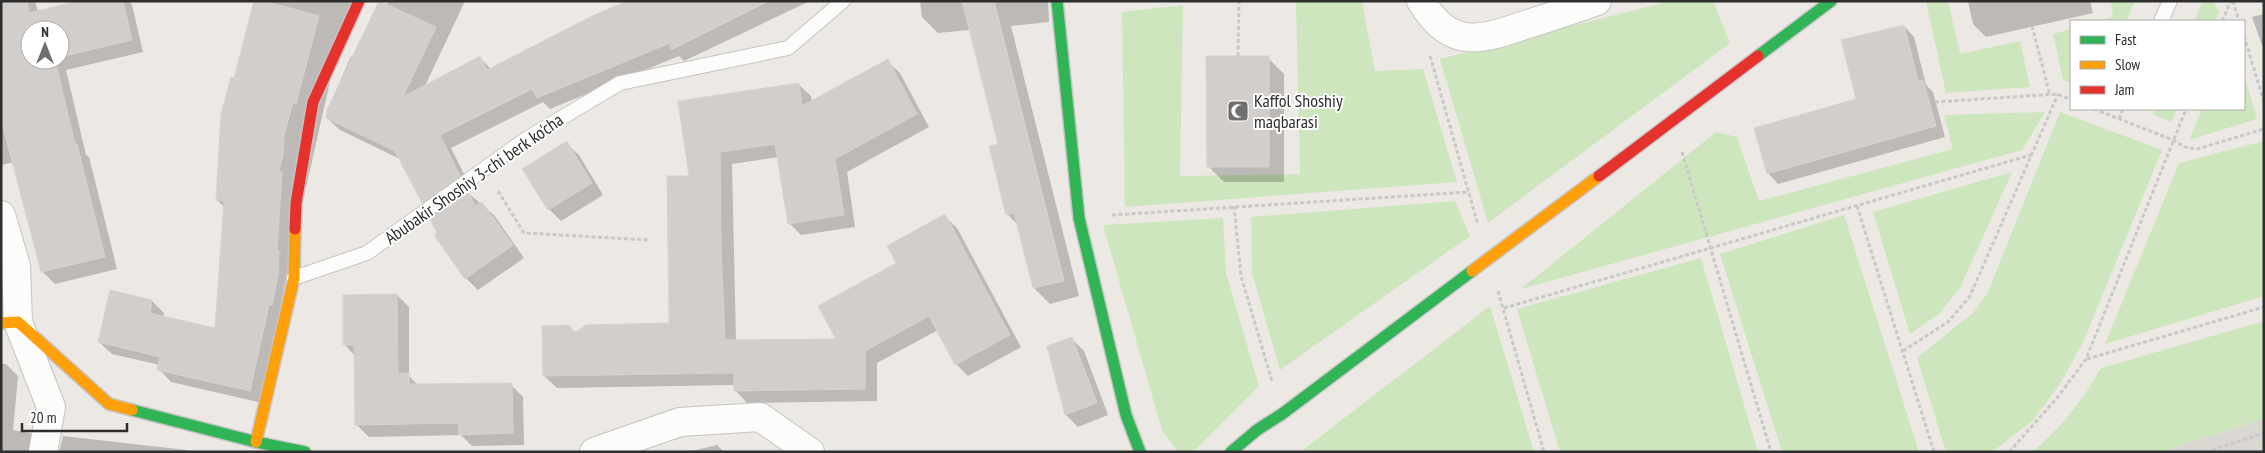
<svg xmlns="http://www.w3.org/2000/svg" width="2265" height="453" font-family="'PT Sans Narrow',sans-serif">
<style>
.green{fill:#cee6be}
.plaza{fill:#dad6d2}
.shadow{fill:#0003;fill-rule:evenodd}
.building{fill:#d1cecb;stroke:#d7d4d0}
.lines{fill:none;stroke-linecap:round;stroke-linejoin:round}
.lane-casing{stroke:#c5c4c5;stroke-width:16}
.street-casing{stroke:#c5c4c5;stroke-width:30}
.fast-casing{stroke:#c5c4c5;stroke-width:14}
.slow-casing{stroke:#c5c4c5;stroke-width:14}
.jam-casing{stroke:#c5c4c5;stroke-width:14}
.path{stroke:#c9c9c8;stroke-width:3;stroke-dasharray:4 2.5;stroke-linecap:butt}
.lane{stroke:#fcfcfb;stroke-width:14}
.street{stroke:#fcfcfb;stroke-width:28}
.fast{stroke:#30b455;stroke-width:11}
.slow{stroke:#ff9f0a;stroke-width:11}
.jam{stroke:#e5322d;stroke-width:11}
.labels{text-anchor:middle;stroke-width:4;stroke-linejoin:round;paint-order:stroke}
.poi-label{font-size:18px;fill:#2e2e2e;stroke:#fff;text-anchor:start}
.street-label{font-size:18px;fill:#2e2e2e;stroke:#fff}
</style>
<rect width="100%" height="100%" fill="#ece8e4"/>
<g class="green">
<path d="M1296 1H1362L1375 71 1423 69 1457 182 1125 207 1122 12 1183 5 1180 176 1300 174Z"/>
<path d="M1671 1H1713L1730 43 1488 223 1440 59Z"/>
<path d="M1926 1H1948L1960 54 2020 41 2030 87 1946 93Z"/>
<path d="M2111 1H2135L2126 21H2098L2113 17Z"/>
<path d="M2203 1H2213L2219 12 2215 21H2194Z"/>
<path d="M2071 29V83L2063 80 2053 34Z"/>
<path d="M2244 75 2257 119 2189 140 2202 109H2244Z"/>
<path d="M2155 109H2177L2172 122 2153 114Z"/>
<path d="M2045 112 2022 150 1521 289 1716 132 1737 137 1759 201 1953 149 1944 115Z"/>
<path d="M2060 112 2162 150 2084 340 2061 382 2047 402 2032 421 1992 452H1946L1917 358 1974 312 1988 292Z"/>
<path d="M2264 141V296L2105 344 2179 163Z"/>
<path d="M2012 172 1960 288 1939 314 1910 334 1873 212Z"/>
<path d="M1455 201 1470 236 1280 370 1252 273 1251 217Z"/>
<path d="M1844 215 1919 452H1782L1720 254Z"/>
<path d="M1223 218 1226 273 1259 386 1193 452H1178L1162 430 1103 225Z"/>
<path d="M1701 258 1758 452H1560L1517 309Z"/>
<path d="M1490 306 1534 452H1305L1304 449Z"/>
<path d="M2264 321V419L2161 452H2032C2061 428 2083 400 2101 368Z"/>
</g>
<path class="plaza" d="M2264 419V452H2161Z"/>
<g class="shadow">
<path d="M1 1H35L38 12 83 1H129L132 5 143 52 66 70 86 155 89 157 117 269 55 284 42 271 15 162 1 165ZM30 30H60V60H30Z"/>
<path d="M255 1H361L338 46 289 263 262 403 171 382 159 369 160 365 112 354 99 342 152 301 164 313 163 317 216 330 224 207 217 200 235 79Z"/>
<path d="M388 1H465L425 86 480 58 491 69 640 1H810L684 61 679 56 550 109 543 102 451 148 471 188 467 192 494 215 524 258 478 290 466 278 439 233 436 216 423 202 400 159 340 130 327 118 329 107 351 56 363 67V74Z"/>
<path d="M920 1H1048L1049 22 1011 26 1079 296 1050 304 1034 288 1019 226 1007 214 999 145 970 30 938 33 922 17Z"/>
<path d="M1968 1H2090L2093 13 1986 37 1973 24Z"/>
<path d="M2264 14V51L2252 17Z"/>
<path d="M1904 26 1914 37 1926 85 1933 92 1945 137 1778 184 1768 173 1857 100Z"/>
<path d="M1268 58 1284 74V182H1224L1208 166Z"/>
<path d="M887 61 900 73 929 127 847 172 855 227 801 235 789 223 779 157 732 164 736 341 839 340 898 263 944 216 957 228 1021 347 968 376 956 364 938 330 877 363V401L747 403 735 390V385L557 388 544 376 569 327 576 333 671 324 691 177 798 84 811 96 812 102Z"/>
<path d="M566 143 579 155 603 195 561 221 549 209Z"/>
<path d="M397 295 409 307V376L419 386 511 385 523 397 524 445 472 446 461 435 369 437 357 425 355 356 345 345Z"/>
<path d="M1072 339 1084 351 1108 415 1078 427 1066 415Z"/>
<path d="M1 364H6L18 376 13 430 30 433 42 445V452H1Z"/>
<path d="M63 436 186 450 188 452H59Z"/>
<path d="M717 445 724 452H688Z"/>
</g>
<g class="building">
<path d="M1 1H27L29 13 78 1H123L132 40 60 57V30H30V60H55L75 144H77L105 257 41 272 1 119Z"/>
<path d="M254 1H264L319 16 296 104 293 102 284 136 283 155 279 171 282 172 277 251H279L278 276 272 305H269L250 391 157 370 160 357 98 342 110 290 152 300 150 313 215 328 224 201 216 200 221 114 231 77 234 78Z"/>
<path d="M379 1 436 27 403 97 480 56 487 70 590 17 627 1H769L671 50 670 43 537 98 532 89 440 135 460 176 422 203 395 151 326 118 327 110Z"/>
<path d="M962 1H994L1064 281 1033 288 1014 213 1006 215 989 146 998 144Z"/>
<path d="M1904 25 1918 81 1923 80 1936 126 1767 174 1754 128 1856 99 1841 40Z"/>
<path d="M1206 56H1269V167H1207Z"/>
<path d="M888 59 917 114 835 159 844 215 788 224 775 144 720 152 721 248 725 340 836 339 818 306 896 263 887 246 945 214 1010 335 955 365 929 316 865 351V389L734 391V373L543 376 542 326 569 325 574 333 586 325 669 323 667 176H689L678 101 799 83 802 106Z"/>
<path d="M567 141 592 183 548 210 522 169Z"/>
<path d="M468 191 475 206 482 202 513 245 465 279 434 235 437 233 430 219Z"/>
<path d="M397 294 398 374 409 373V384L512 383 513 433 459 435 458 423 355 425 354 345H343V295Z"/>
<path d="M1072 337 1097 403 1065 415 1047 346Z"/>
</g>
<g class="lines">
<g class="lane-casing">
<g id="lane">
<path d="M2161 21 2170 1"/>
<path d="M294 278 367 253 526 139 620 83 788 48 843 1"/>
</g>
</g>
<g class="street-casing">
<g id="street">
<path d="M1421 1C1451 51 1481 40 1528 24 1551 17 1574 9 1597 1"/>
<path d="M1 215 16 266 18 322 51 407 43 452"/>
<path d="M594 452 680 422 760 417 810 452"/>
</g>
</g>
<g class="fast-casing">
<g id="fast">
<path d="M1057 1 1079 218 1126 415 1140 452"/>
<path d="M1758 56 1831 1"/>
<path d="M132 410 256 442 305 452"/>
<path d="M1231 452 1257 430 1282 414 1472 271"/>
</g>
</g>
<g class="slow-casing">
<g id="slow">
<path d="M1472 271 1599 176"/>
<path d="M1 323 18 322 109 404 132 410"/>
<path d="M256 442 294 278 295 229"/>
</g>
</g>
<g class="jam-casing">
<g id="jam">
<path d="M1599 176 1758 56"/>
<path d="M295 229 296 203 313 102 359 1"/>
</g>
</g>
<g class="path">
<path d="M2233 1 2239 21"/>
<path d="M2222 21 2231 1"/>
<path d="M2032 26 2050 95"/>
<path d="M2244 36 2264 102"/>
<path d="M1238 56 1239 1"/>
<path d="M1430 56 1478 225"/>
<path d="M1935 102 2058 94 2071 100"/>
<path d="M2094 109 2173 140 2185 147 2197 149 2264 129"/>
<path d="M2119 119 2123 109"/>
<path d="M1682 152 1771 452"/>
<path d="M498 191 524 233 650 240"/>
<path d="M1234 206 1241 276 1272 381"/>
<path d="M1857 206 1934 452"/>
<path d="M1112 215 1469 192"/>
<path d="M1498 291 1544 452"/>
<path d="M1504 308 2031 155"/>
<path d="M1903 351 1948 322 1970 296 2058 94"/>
<path d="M2087 359 2264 307"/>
<path d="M2009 452 2057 398 2086 359 2186 109"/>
<path d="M2206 452 2264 433"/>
</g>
<use href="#lane" class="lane"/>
<use href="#street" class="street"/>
<use href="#fast" class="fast"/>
<use href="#slow" class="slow"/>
<use href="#jam" class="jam"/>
</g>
<defs>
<g id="mosque-square" transform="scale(1.125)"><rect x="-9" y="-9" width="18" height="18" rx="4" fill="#706f6e" stroke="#fff"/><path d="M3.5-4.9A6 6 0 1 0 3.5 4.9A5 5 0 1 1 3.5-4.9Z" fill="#fff"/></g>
</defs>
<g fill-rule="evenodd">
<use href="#mosque-square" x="1238" y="111"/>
</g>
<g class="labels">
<g class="poi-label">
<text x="1254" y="107">Kaffol Shoshiy<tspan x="1254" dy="21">maqbarasi</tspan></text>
</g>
<g class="street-label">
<text transform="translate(474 179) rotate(-35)" y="6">Abubakir Shoshiy 3-chi berk ko'cha</text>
</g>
</g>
<rect width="2265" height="453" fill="none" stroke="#2e2e2e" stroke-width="5"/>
<rect x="2070" y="20" width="175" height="90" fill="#ffffff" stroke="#ababab"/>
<rect x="2080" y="36" width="25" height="8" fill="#30b455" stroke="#ababab"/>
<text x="2115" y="45" font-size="15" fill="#2e2e2e">Fast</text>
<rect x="2080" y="61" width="25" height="8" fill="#ff9f0a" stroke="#ababab"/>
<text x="2115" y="70" font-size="15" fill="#2e2e2e">Slow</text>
<rect x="2080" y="86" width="25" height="8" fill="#e5322d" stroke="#ababab"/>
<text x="2115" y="95" font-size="15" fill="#2e2e2e">Jam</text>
<g transform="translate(45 45)"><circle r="24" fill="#ffffff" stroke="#ababab"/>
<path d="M0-4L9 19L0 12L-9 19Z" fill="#706f6e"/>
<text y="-8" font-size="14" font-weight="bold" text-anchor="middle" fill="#2e2e2e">N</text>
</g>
<path d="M22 423v8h105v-8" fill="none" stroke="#2e2e2e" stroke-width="2.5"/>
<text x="30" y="423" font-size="15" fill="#2e2e2e" stroke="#ffffff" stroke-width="4" paint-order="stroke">20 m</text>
</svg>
